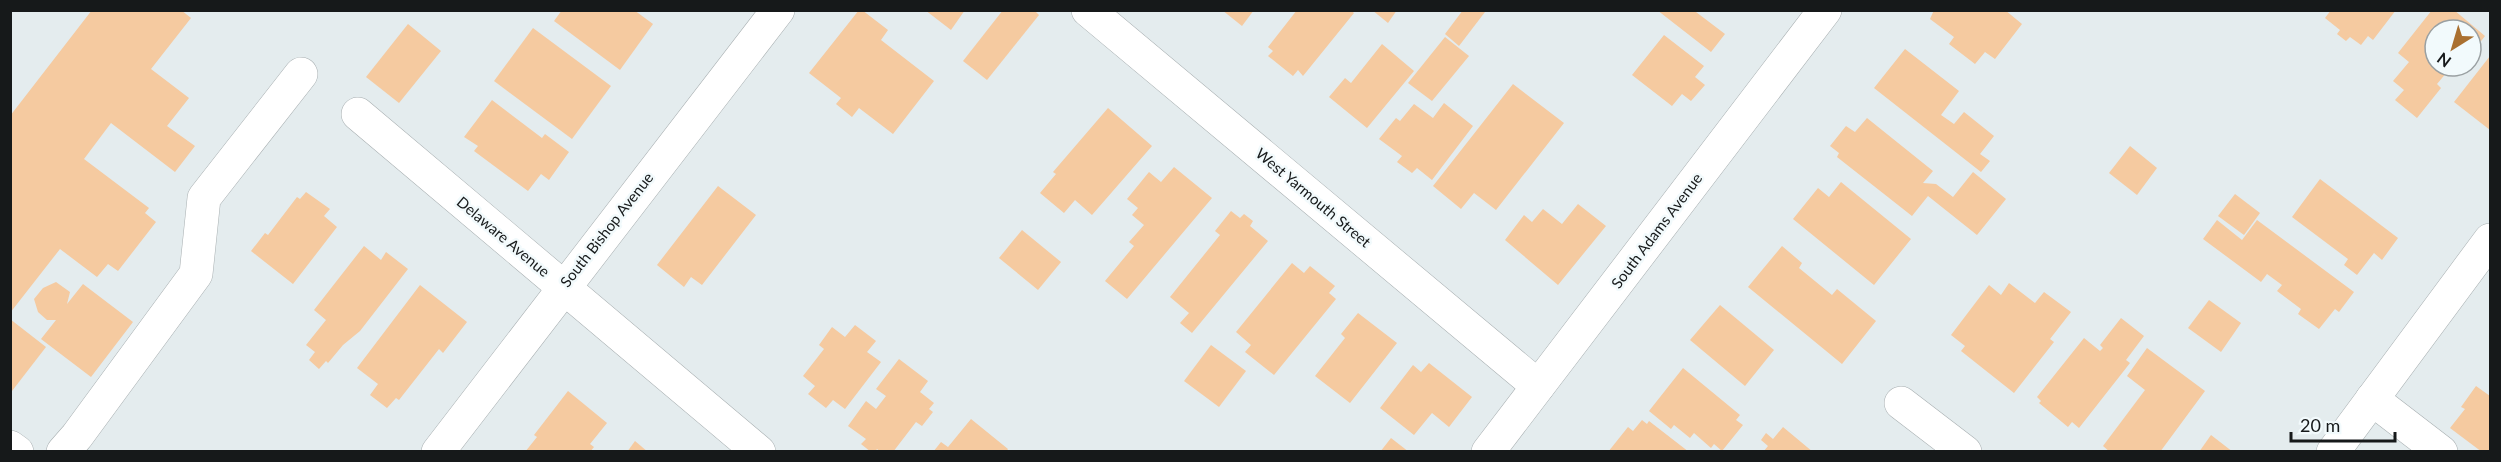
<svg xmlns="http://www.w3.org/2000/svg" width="2501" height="462" font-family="Lato,sans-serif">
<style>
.building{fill:#f5caa0}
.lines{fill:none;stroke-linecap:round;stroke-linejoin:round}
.minor-casing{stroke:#a8afb1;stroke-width:34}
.minor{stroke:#fff;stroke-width:33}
.labels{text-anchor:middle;stroke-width:5;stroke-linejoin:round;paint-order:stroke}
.street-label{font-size:15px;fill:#16191a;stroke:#f2fafc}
</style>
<rect width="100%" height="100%" fill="#e4ecee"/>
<g class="building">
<path d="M92 10H181L191 18 151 69 189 98 167 126 195 146 175 172 111 123 84 159 149 208 145 213 156 222 118 271 108 264 97 277 60 249 10 313V116Z"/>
<path d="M562 10H634L653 24 620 70 554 21Z"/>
<path d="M859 10H862L888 30 881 40 934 81 893 134 859 108 852 117 836 104 841 98 809 73Z"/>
<path d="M925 10H965L951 30Z"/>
<path d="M1003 10H1034L1039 15 987 80 963 61Z"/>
<path d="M1222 10H1254L1242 26Z"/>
<path d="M1297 10H1351L1354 13 1303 76 1298 70 1293 76 1268 56 1273 51 1268 47Z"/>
<path d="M1372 10H1397L1388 23Z"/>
<path d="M1463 10 1485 12 1459 46 1445 34Z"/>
<path d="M1657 10H1697L1696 12 1725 34 1711 52Z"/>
<path d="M1934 10H2005L2022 24 1995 59 1985 52 1975 64 1949 44 1954 37 1930 19Z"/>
<path d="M2331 10H2396L2373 40 2368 36 2361 45 2350 37 2346 41 2337 34 2340 30 2325 18Z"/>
<path d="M2432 10H2454L2485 36 2471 54V30H2435V66H2452L2437 84 2441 88 2417 118 2395 100 2404 90 2393 81 2409 62 2398 53Z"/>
<path d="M408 24 441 51 399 103 366 77Z"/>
<path d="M533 28 611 86 572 139 494 81Z"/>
<path d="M1664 35 1704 66 1695 77 1705 85 1691 101 1682 94 1672 106 1632 75Z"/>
<path d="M1445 37 1469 56 1432 101 1408 83Z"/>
<path d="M1382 44 1414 71 1367 128 1329 97 1345 78 1351 83Z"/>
<path d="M1905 49 1959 91 1941 115 1954 124 1964 112 1994 136 1980 154 1990 161 1981 172 1874 88Z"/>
<path d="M2490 56V130L2454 102Z"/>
<path d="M1513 84 1564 123 1496 210 1474 193 1461 209 1433 186Z"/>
<path d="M492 100 542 138 545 134 569 152 549 180 541 174 528 191 474 151 478 146 464 137Z"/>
<path d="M1444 103 1473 126 1432 180 1417 168 1412 173 1397 162 1402 156 1379 139 1396 118 1400 121 1414 104 1433 118Z"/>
<path d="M1108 108 1152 146 1092 215 1075 200 1064 213 1040 193 1056 174 1053 172Z"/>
<path d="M1867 118 1933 171 1923 183 1936 184 1953 197 1973 172 2006 199 1977 235 1928 196 1912 216 1837 157 1839 153 1830 146 1846 126 1855 132Z"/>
<path d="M2130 146 2157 168 2137 195 2109 173Z"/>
<path d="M1174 167 1212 198 1127 299 1105 281 1134 246 1129 242 1144 225 1132 215 1138 208 1127 199 1149 172 1161 182Z"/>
<path d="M2320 179 2398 238 2382 260 2374 253 2357 275 2344 265 2348 259 2292 217Z"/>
<path d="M1841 182 1911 239 1874 285 1793 219 1818 188 1829 197Z"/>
<path d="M718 186 756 215 702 285 691 277 684 287 657 265Z"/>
<path d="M306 192 330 209 324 216 337 227 293 284 251 251 265 233 268 235 297 197 300 199Z"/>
<path d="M2235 194 2260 213 2244 235 2218 216Z"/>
<path d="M1578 204 1606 226 1558 285 1505 240 1524 215 1532 222 1543 209 1562 224Z"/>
<path d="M1231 211 1240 218 1244 214 1253 221 1250 226 1268 241 1192 333 1180 323 1189 313 1170 297 1220 235 1215 231Z"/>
<path d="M2217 220 2242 240 2257 220 2354 292 2339 312 2335 309 2319 329 2298 314 2301 309 2277 291 2282 285 2267 274 2261 282 2203 239Z"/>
<path d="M1022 230 1061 262 1038 290 999 258Z"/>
<path d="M364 246 381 260 386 252 408 269 360 331 343 345 328 363 326 361 319 369 309 360 315 352 306 345 326 320 314 310Z"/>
<path d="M1782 246 1802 263 1799 268 1832 295 1837 289 1876 321 1842 364 1748 287Z"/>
<path d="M1292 263 1304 273 1310 266 1335 286 1329 293 1336 299 1274 375 1245 352 1251 345 1236 332Z"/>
<path d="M56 282 70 292 67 304 83 284 133 322 91 377 41 339 56 320H47L38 312 34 299 43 288Z"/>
<path d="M2009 283 2035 303 2044 292 2071 312 2050 339 2054 342 2014 393 1961 351 1965 346 1951 335 1989 285 2001 295Z"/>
<path d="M420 285 467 322 443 353 439 349 399 400 396 398 387 408 370 395 378 384 357 368Z"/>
<path d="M2209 300 2241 323 2221 352 2188 328Z"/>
<path d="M1720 305 1774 350 1745 386 1690 340Z"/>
<path d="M1358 313 1397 343 1350 403 1315 376 1345 338 1341 334Z"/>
<path d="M2121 318 2144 336 2126 360 2130 363 2079 428 2072 422 2068 427 2039 403 2041 401 2037 397 2084 338 2100 351 2103 348 2100 345Z"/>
<path d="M10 319 46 347 12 391 10 389Z"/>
<path d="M855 325 876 341 867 352 881 362 845 409 833 400 826 408 808 394 815 386 803 376 824 349 819 345 832 327 845 337Z"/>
<path d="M1211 345 1246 371 1219 407 1184 381Z"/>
<path d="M2147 348 2205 391 2160 452H2110L2103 446 2145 390 2127 376Z"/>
<path d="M899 359 928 381 920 392 934 403 929 409 933 412 922 426 916 422 893 452H881L877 449 875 452H871L861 444 866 439 848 426 866 401 876 409 886 396 876 389Z"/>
<path d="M1429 363 1472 397 1449 427 1432 413 1414 435 1380 408 1413 365 1421 372Z"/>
<path d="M1683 368 1740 415 1736 420 1743 425 1722 451 1714 444 1711 448 1694 433 1690 438 1674 425 1671 429 1649 411Z"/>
<path d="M2476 386 2490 396V452H2482L2450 428 2465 409 2461 407Z"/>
<path d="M568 391 607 423 590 444 594 447 590 452H525L537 437 534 435Z"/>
<path d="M971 419 1008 449 1006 452H933L941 442 948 447Z"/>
<path d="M1642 420 1647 424 1649 421 1689 452H1608L1628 427 1633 431Z"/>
<path d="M1783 427 1813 452H1763L1768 446 1761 440 1766 433 1773 439Z"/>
<path d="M2211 435 2233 452H2199Z"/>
<path d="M1391 438 1409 452H1380Z"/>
<path d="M635 441 648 452H627Z"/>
</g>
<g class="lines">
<g class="minor-casing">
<g id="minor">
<path d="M1088 10 1538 386"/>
<path d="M358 114 759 452"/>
<path d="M2372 399 2441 452"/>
<path d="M1901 403 1965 452"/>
<path d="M10 447 17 452"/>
<path d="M63 452 77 436 196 274 204 198 301 74"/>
<path d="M438 452 778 10"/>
<path d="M1488 452 1825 10"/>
<path d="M2333 452 2490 240"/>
</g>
</g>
<use href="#minor" class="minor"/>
</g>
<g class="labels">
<g class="street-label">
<text transform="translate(1313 198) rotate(40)" y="5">West Yarmouth Street</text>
<text transform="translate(607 230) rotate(-52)" y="5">South Bishop Avenue</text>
<text transform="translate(1657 231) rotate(-53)" y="5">South Adams Avenue</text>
<text transform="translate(503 237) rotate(40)" y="5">Delaware Avenue</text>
</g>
</g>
<rect width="2501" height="462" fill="none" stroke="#16191a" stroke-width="24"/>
<g transform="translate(2453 48) rotate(217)"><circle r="28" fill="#f2fafc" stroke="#9aa0a2" stroke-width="1.5"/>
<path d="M0-4.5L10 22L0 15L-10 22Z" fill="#aa7030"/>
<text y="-9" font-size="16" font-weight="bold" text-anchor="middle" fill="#16191a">N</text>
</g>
<path d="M2291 432v9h104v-9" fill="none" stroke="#16191a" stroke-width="3"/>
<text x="2300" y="432" font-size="18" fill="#16191a" stroke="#f2fafc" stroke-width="4.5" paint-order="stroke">20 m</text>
</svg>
